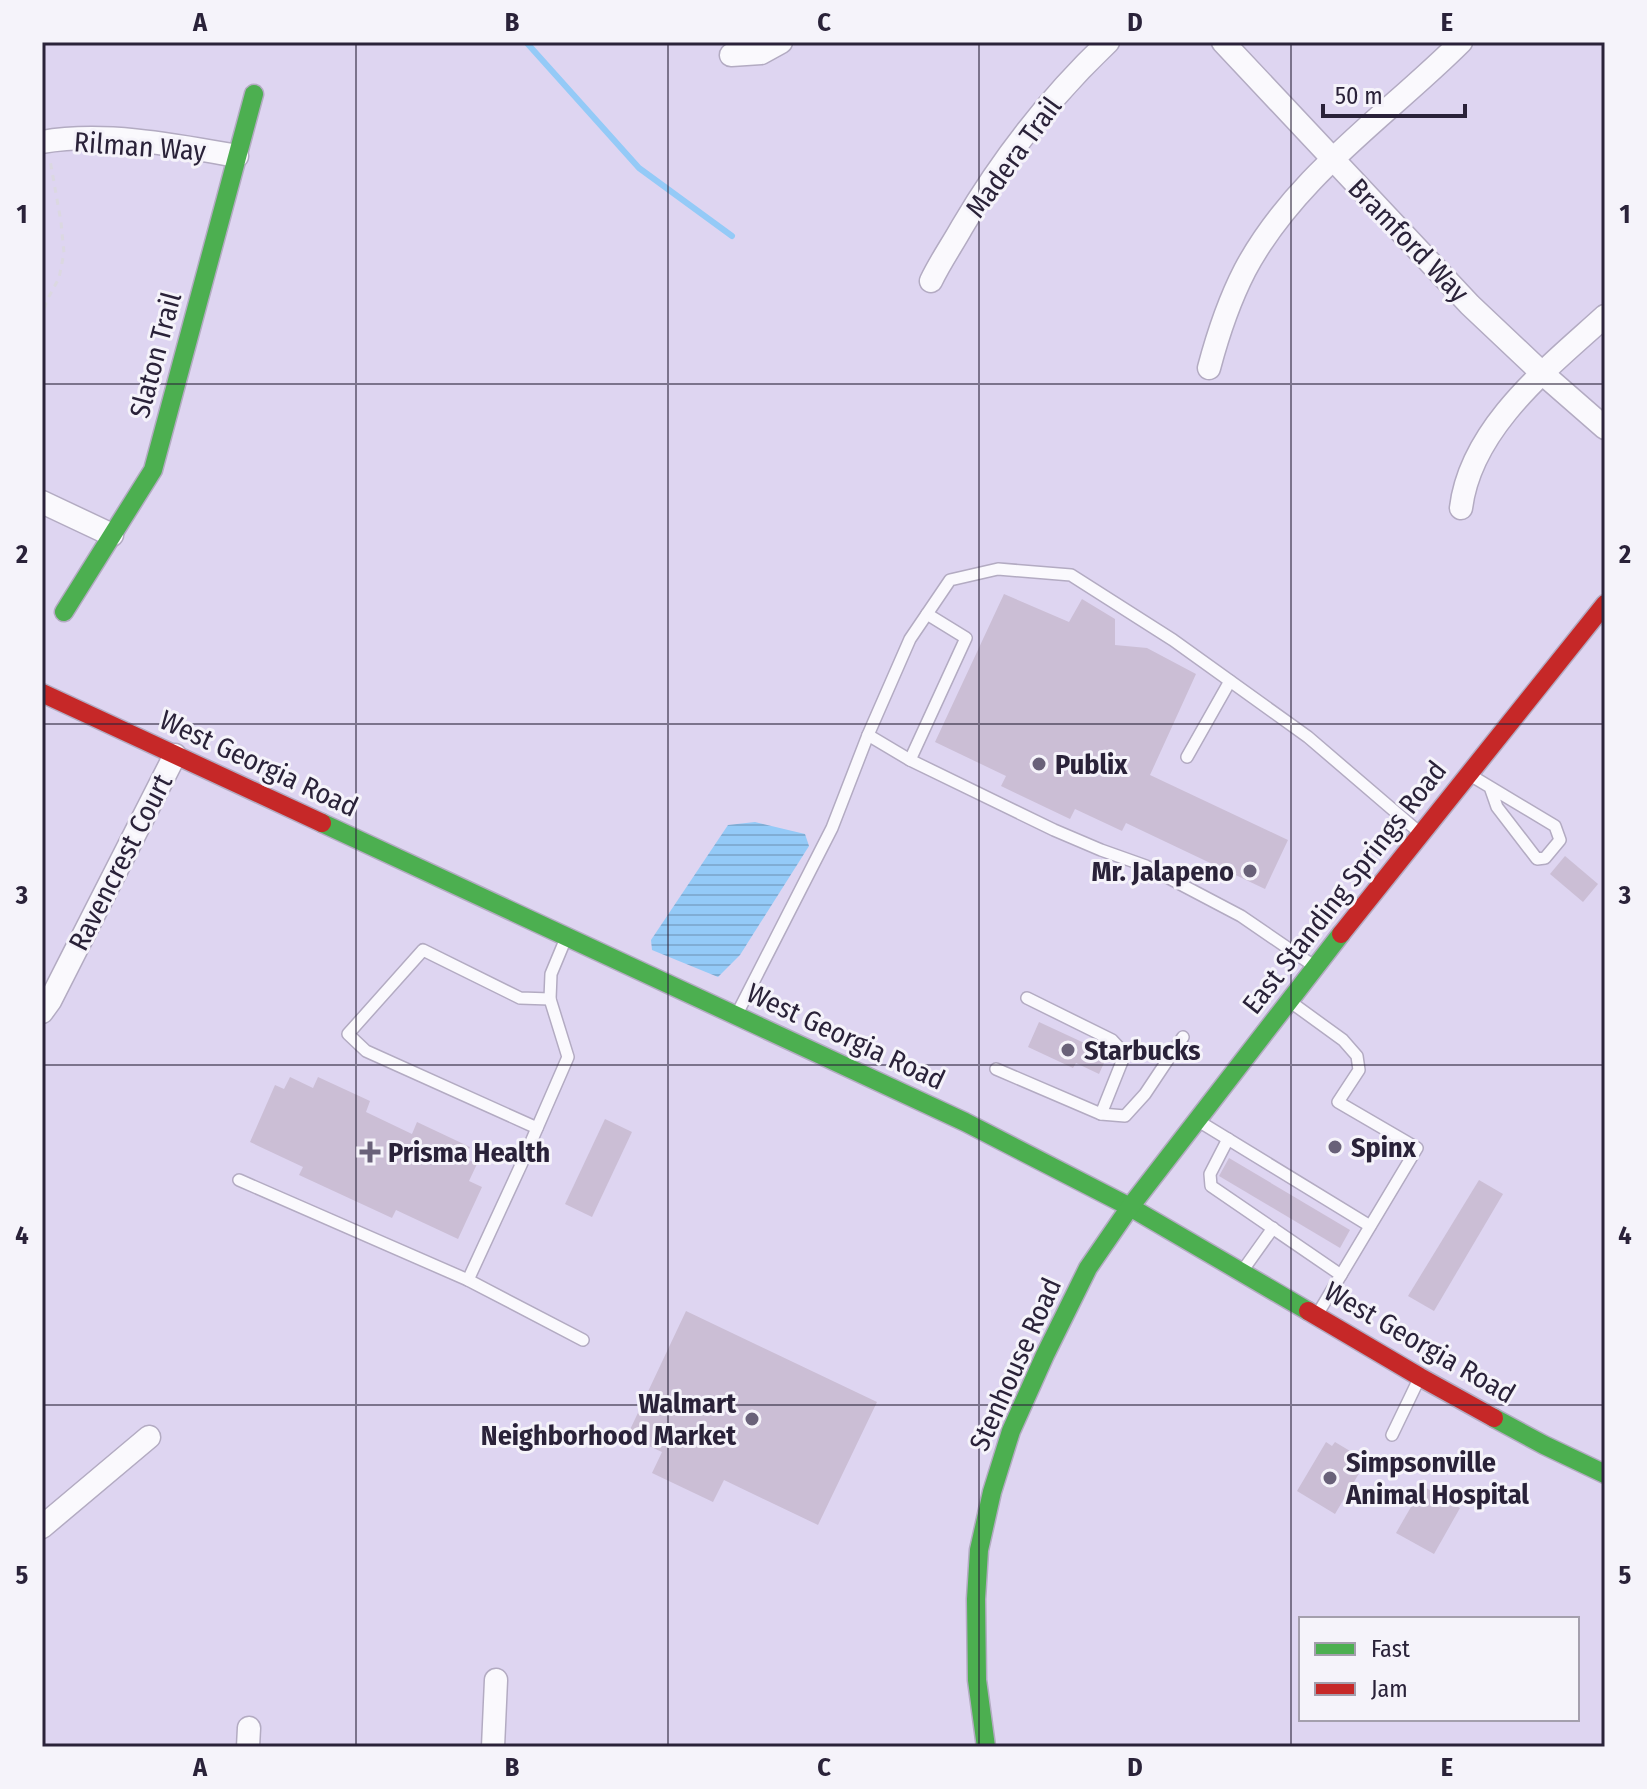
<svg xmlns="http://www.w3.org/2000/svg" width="1647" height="1789" font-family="'Fira Sans Condensed',sans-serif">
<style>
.water{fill:url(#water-rules)}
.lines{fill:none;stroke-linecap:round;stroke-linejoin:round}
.stream{stroke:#94caf7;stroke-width:6}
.building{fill:#cbbed5}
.lane-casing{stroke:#b3abc2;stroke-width:14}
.street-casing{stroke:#b3abc2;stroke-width:25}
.fast-casing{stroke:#b3abc2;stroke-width:21}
.jam-casing{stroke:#b3abc2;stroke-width:21}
.path{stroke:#dbd8e1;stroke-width:3;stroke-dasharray:6 6;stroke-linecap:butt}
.lane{stroke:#faf9fd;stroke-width:11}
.street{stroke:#faf9fd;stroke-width:22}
.fast{stroke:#4caf50;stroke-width:18}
.jam{stroke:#c62828;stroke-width:18}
.grid{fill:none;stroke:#2a2239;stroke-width:2;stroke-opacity:0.55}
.poi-dot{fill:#696179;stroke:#f5f3fa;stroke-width:3}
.labels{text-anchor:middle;stroke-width:6;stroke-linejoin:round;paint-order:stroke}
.street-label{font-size:28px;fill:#2a2239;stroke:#f5f3fa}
.poi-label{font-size:28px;font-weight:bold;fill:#2a2239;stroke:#f5f3fa;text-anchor:start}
.neatline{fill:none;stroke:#2a2239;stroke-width:3}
.grid-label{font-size:26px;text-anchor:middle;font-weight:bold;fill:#2a2239}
</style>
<defs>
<pattern id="water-rules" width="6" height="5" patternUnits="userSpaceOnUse" patternTransform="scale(2)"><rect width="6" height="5" fill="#94caf7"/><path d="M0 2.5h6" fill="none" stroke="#80add4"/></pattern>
</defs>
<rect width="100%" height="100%" fill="#ded5f1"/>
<path class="water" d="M755 822 805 834 809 846 740 955 718 977 652 950 651 940 728 825Z"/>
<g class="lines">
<path class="stream" d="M526 42 639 168 732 236"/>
</g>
<g class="building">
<path d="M1004 594 1069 622 1082 599 1115 619V645L1147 648 1196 674 1150 775 1288 840 1265 889 1126 823 1122 831 1075 809 1070 819 1001 786 1006 776 935 742Z"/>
<path d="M1565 856 1598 884 1583 902 1550 874Z"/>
<path d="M1039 1022 1108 1054 1099 1074 1076 1063 1073 1068 1028 1047Z"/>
<path d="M290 1077 313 1088 318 1077 370 1101 366 1112 412 1134 417 1122 470 1147 465 1158 477 1164 469 1181 482 1187 458 1239 396 1210 392 1218 299 1175 303 1167 250 1142 275 1085 284 1089Z"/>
<path d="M605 1119 632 1132 592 1217 565 1204Z"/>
<path d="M1229 1158 1350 1230 1340 1248 1219 1176Z"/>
<path d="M1479 1180 1503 1194 1434 1311 1408 1296Z"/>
<path d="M686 1311 877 1402 818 1525 724 1480 713 1502 652 1473 662 1452 627 1436Z"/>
<path d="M1326 1442 1332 1446 1335 1442 1360 1457 1357 1461 1364 1465 1335 1514 1297 1491Z"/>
<path d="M1423 1486 1460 1508 1434 1554 1396 1533Z"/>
</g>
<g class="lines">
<g class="lane-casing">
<g id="lane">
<path d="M868 735 910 760 1054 830 1101 850 1146 866 1241 916 1314 966"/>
<path d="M1187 757 1230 681"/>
<path d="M910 760 966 638 927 614"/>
<path d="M1470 775 1555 826 1560 840 1545 858 1537 859 1497 807 1490 787"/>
<path d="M566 938 551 974 550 999 568 1057 521 1165 468 1280 583 1340"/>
<path d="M1027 998 1112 1040 1125 1054 1101 1114"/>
<path d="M1292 1003 1343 1040 1357 1056 1359 1070 1338 1102 1417 1148 1317 1315"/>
<path d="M738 1012 832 828 868 735 910 639 950 580 998 569 1071 575 1173 640 1308 737 1420 833"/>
<path d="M996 1069 1101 1114 1125 1116 1145 1094 1183 1037"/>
<path d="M1200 1122 1370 1226"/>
<path d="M537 1128 366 1051 348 1034 423 950 520 998 550 999"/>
<path d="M1228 1139 1210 1174 1211 1186 1341 1275"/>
<path d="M239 1180 468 1280"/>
<path d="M1243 1270 1273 1228"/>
<path d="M1392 1435 1418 1381"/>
</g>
</g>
<g class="street-casing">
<g id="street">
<path d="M1223 42 1470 305 1542 373 1605 428"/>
<path d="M731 55 761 53 781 42"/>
<path d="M42 142C104 131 176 145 237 156"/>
<path d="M931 281C940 262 952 245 962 227 1002 159 1050 97 1108 42"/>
<path d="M1209 368C1218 334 1229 301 1245 270 1295 176 1388 115 1461 42"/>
<path d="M42 502 112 535"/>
<path d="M1461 508C1471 427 1549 367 1605 316"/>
<path d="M42 1012 50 1001 175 755"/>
<path d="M42 1527 149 1437"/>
<path d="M248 1747 249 1728"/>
<path d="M493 1747 496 1680"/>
</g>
</g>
<g class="fast-casing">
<g id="fast">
<path d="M64 612 153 470 254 94"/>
<path d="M322 823 965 1122 1130 1207 1308 1311"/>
<path d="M1494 1418 1544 1445 1605 1474"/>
<path d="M986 1747 977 1680 976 1599 979 1550 992 1492 1011 1431 1045 1355 1088 1268 1130 1207 1341 934"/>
</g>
</g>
<g class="jam-casing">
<g id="jam">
<path d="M42 693 322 823"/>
<path d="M1341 934 1605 604"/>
<path d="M1308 1311 1420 1377 1494 1418"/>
</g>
</g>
<path class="path" d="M42 320 46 302 59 278 64 253 61 222 50 160"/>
<use href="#lane" class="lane"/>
<use href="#street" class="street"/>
<use href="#fast" class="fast"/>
<use href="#jam" class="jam"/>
</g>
<path class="grid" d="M356 42V1747M668 42V1747M979 42V1747M1291 42V1747M42 384H1605M42 724H1605M42 1065H1605M42 1405H1605"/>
<g class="poi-dot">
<circle cx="1039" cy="764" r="8"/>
<circle cx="1250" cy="871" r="8"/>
<circle cx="1068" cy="1050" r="8"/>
<circle cx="1335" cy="1147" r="8"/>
<path d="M366 1140h8v8h8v8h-8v8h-8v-8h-8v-8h8z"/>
<circle cx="752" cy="1419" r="8"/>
<circle cx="1330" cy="1478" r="8"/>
</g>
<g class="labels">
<g class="street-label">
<text transform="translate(140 146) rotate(4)" y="10">Rilman Way</text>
<text transform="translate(1013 157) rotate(-54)" y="10">Madera Trail</text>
<text transform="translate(1409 240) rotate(46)" y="10">Bramford Way</text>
<text transform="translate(155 355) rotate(-75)" y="10">Slaton Trail</text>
<text transform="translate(259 763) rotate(25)" y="10">West Georgia Road</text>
<text transform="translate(120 862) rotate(-63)" y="10">Ravencrest Court</text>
<text transform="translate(1344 887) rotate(-52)" y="10">East Standing Springs Road</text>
<text transform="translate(846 1036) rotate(25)" y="10">West Georgia Road</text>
<text transform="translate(1420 1342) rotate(30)" y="10">West Georgia Road</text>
<text transform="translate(1015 1364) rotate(-66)" y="10">Stenhouse Road</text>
</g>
<g class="poi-label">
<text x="1055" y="774">Publix</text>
<text x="1234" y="881" text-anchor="end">Mr. Jalapeno</text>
<text x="1084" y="1060">Starbucks</text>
<text x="1351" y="1157">Spinx</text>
<text x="388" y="1162">Prisma Health</text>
<text x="736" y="1413" text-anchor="end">Walmart<tspan x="736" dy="32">Neighborhood Market</tspan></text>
<text x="1346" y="1472">Simpsonville<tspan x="1346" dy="32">Animal Hospital</tspan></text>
</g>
</g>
<rect width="1647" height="1789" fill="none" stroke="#f5f3fa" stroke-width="88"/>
<rect x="1299" y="1617" width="280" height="104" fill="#f5f3fa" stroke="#a49fad" stroke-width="2"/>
<rect x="1315" y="1643" width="40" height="12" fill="#4caf50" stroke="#a49fad" stroke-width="2"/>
<text x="1371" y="1657" font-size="24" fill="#2a2239">Fast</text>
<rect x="1315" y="1683" width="40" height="12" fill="#c62828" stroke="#a49fad" stroke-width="2"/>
<text x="1371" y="1697" font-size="24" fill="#2a2239">Jam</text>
<path d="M1323 104v12h142v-12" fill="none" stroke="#2a2239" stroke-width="4"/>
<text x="1335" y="104" font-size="24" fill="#2a2239" stroke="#f5f3fa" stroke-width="6" paint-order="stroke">50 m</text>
<rect x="44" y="44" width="1559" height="1701" class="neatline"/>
<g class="grid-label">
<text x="200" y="31">A</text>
<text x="512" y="31">B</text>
<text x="824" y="31">C</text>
<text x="1135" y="31">D</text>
<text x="1447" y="31">E</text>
<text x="22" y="223">1</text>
<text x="1625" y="223">1</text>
<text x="22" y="563">2</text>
<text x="1625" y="563">2</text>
<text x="22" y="904">3</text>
<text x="1625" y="904">3</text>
<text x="22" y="1244">4</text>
<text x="1625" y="1244">4</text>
<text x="22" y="1584">5</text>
<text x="1625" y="1584">5</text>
<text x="200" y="1776">A</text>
<text x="512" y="1776">B</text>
<text x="824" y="1776">C</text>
<text x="1135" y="1776">D</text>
<text x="1447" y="1776">E</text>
</g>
</svg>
